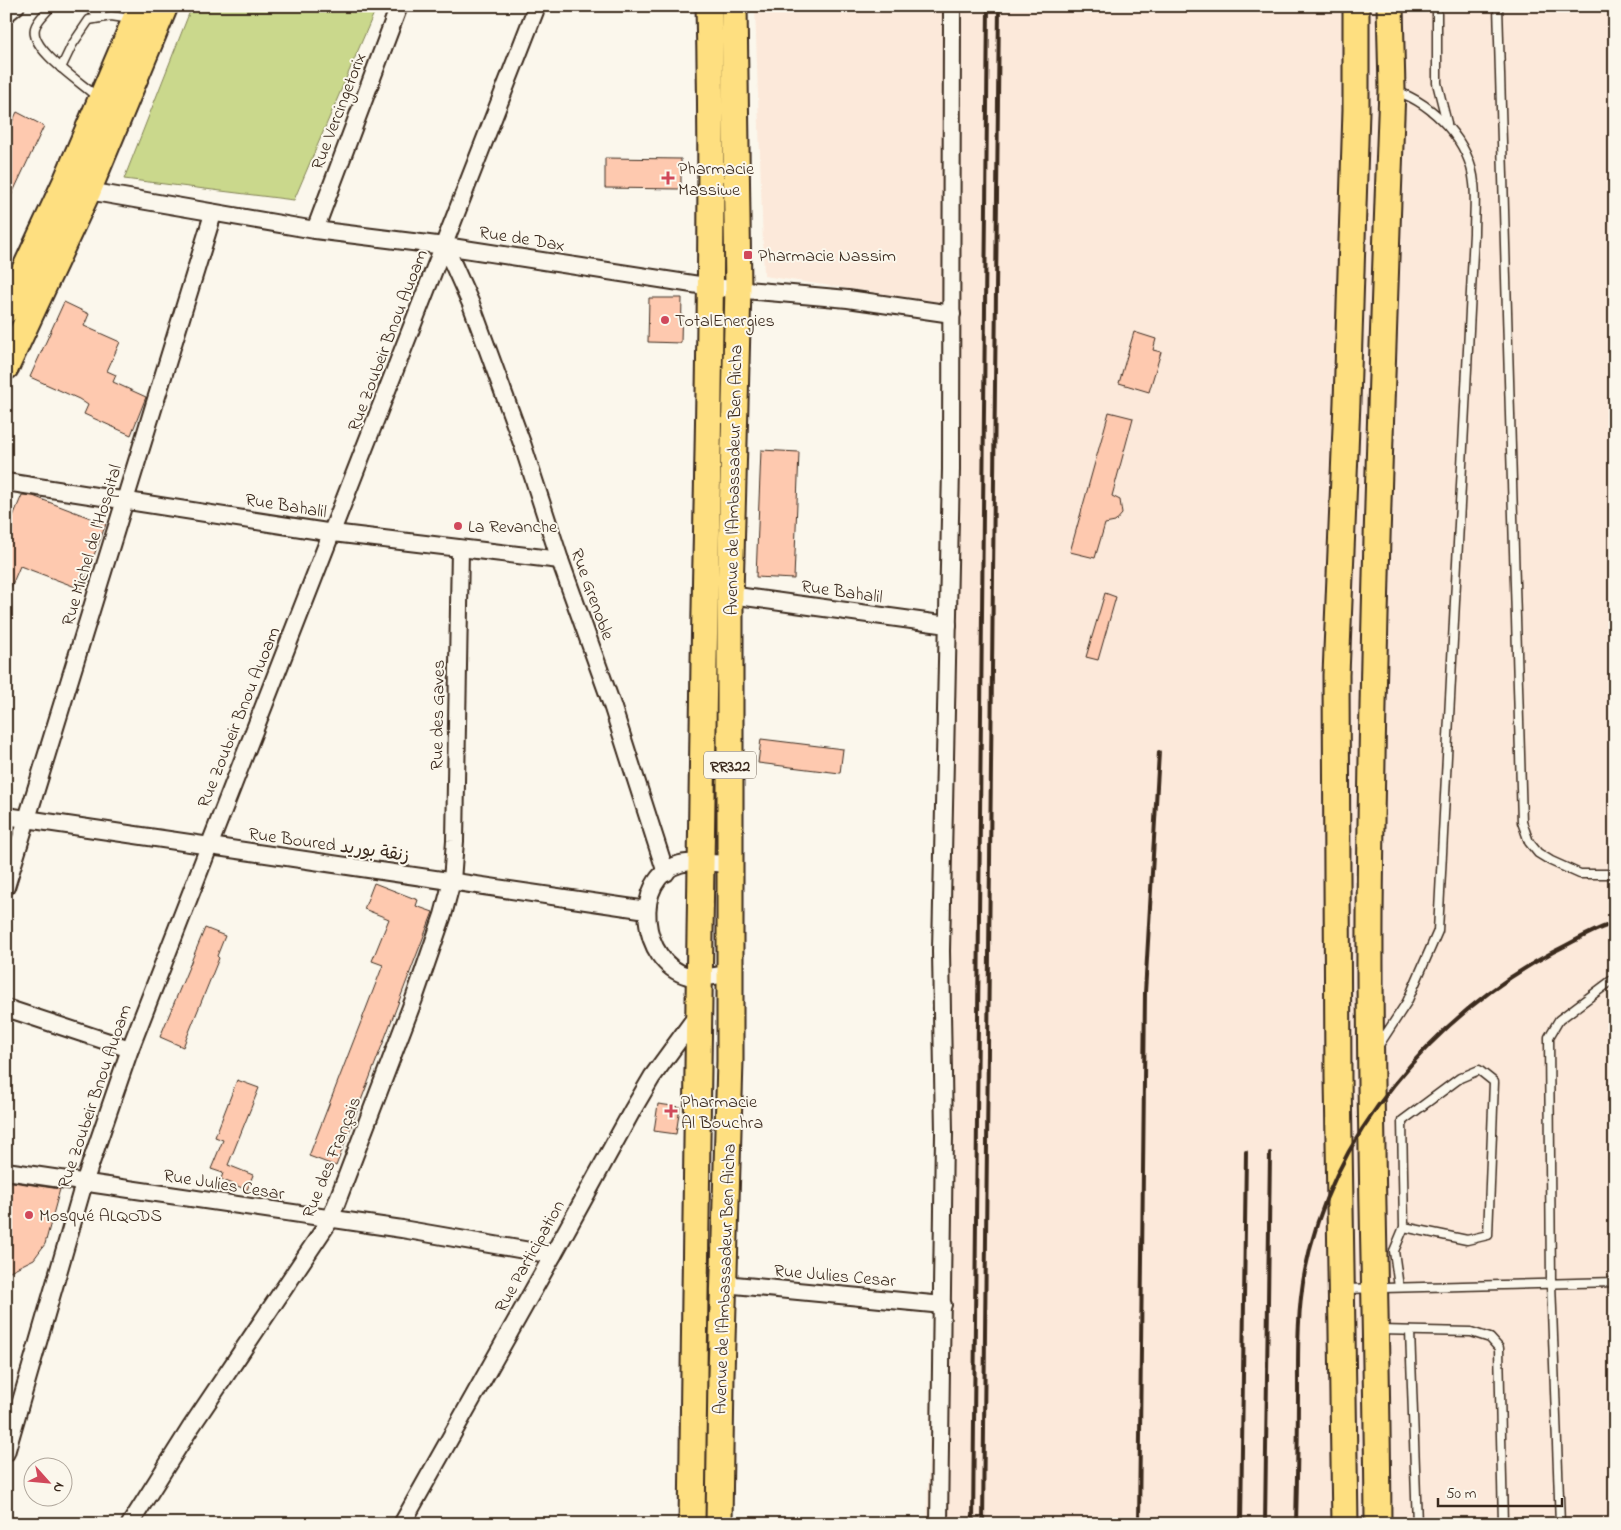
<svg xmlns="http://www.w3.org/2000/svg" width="1621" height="1530" font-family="'Indie Flower','Playpen Sans Arabic',sans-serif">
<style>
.built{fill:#fce9da}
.green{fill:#cad88c;stroke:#828155}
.building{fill:#fec9af;stroke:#3b2a1e}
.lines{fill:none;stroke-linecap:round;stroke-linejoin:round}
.service-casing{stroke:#3b2a1e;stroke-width:11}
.minor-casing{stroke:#3b2a1e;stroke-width:20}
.primary-casing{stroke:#3b2a1e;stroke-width:29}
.service{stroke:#fbf7ec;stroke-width:8}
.minor{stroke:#fbf7ec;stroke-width:16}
.primary{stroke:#fedf80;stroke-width:25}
.rail{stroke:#3b2a1e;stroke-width:4}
.poi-dot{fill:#d1495b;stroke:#fbf7ec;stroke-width:2}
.labels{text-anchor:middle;stroke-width:4;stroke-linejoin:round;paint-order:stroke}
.shield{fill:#fbf7ec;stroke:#75685c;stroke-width:1}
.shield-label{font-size:16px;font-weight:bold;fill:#3b2a1e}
.street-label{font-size:18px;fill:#3b2a1e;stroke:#fbf7ec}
.poi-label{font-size:18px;fill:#3b2a1e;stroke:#fbf7ec;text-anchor:start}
</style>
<rect width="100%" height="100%" fill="#fbf7ec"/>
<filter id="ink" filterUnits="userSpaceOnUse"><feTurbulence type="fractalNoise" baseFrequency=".02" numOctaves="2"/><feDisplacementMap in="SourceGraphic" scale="10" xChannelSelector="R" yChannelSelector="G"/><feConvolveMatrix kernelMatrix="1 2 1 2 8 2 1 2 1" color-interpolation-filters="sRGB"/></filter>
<g filter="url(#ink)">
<path class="built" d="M755 6H1615V1524H927L959 305 764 276Z"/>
<path class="green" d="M192 6H377L294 200 124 179Z"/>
<g class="building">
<path d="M17 112 44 126 6 207V134Z"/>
<path d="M605 158 681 159V189L605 188Z"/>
<path d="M649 298H682L681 343 648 342Z"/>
<path d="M64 302 89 314 84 326 120 342 107 371 116 375 113 382 146 397 131 435 84 414 88 405 79 399 30 377Z"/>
<path d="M1134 332 1156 339 1153 350 1161 352 1149 392 1119 383Z"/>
<path d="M1109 412 1133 418 1112 496 1120 500 1122 514 1115 522 1105 524 1095 558 1070 552Z"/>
<path d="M761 450 799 452 794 579 756 577Z"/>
<path d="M22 495 33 496 106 524 81 589 20 566 6 599V525L9 526Z"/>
<path d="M1105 593 1116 597 1098 660 1086 657Z"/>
<path d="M761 739 843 749 840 773 758 763Z"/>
<path d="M374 883 418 900 416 906 433 912 336 1166 309 1156 383 965 372 961 389 919 364 909Z"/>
<path d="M205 928 225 936 217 956 219 958 183 1047 160 1037Z"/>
<path d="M237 1080 259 1088 228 1165 253 1175 247 1190 221 1179 223 1173 211 1169 223 1140 215 1137Z"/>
<path d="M658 1104 680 1107 676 1134 654 1131Z"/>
<path d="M6 1181 60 1189 45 1244 34 1259 6 1273Z"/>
</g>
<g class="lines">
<g class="service-casing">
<g id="service">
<path d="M51 6C46 13 37 20 35 28 29 50 84 84 98 98"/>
<path d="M87 6 101 18"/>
<path d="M1437 6V83L1447 123"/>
<path d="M1498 6 1522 822 1529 842 1538 853 1551 861 1580 874H1615"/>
<path d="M61 68 72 45 89 20 111 16 131 19"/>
<path d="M1377 1048 1407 1002 1438 931 1474 233C1474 216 1476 199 1474 183 1470 141 1433 104 1396 91"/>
<path d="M1399 1287 1394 1251 1404 1227 1402 1121 1460 1078 1479 1070 1494 1082 1488 1235 1467 1240 1404 1227"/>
<path d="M1344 1289 1615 1282"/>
<path d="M1379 1330 1471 1332 1490 1338 1499 1348 1503 1524"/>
<path d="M1410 1331 1417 1524"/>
<path d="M1560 1524 1551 1283 1549 1037 1559 1020 1615 978"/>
</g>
</g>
<g class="minor-casing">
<g id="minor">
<path d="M6 14 16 6"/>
<path d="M88 191 315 230 445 246 712 287 848 299 952 314"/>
<path d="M315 230 399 6"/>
<path d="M445 246 471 304 523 446 560 560 612 705 666 873"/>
<path d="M6 482 333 533 560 560"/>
<path d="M730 595 948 625"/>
<path d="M6 816 647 910"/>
<path d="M6 887 213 214"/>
<path d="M730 974C716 975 701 980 688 976 640 963 631 878 680 864 695 860 715 864 731 864"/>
<path d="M6 1008 130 1049"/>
<path d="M6 1171 402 1229 553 1255"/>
<path d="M724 1284 943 1305"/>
<path d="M6 1453 84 1183 130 1049 537 6"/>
<path d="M130 1524 191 1427 330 1220 414 999 443 915 452 881 455 841 460 549"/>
<path d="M402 1524 553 1255 632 1111 652 1077 698 1014"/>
<path d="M939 1524 944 1133 941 951 951 469 952 6"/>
</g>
</g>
<g class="primary-casing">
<g id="primary">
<path d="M6 310 67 179 141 6"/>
<path d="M6 367 88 191 165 6"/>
<path d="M692 1524C696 1237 699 949 704 662 708 443 714 225 709 6"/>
<path d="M719 1524 721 1375 730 1061V595L738 288 734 6"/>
<path d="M1345 1524 1338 1078 1336 675 1347 402 1356 110V6"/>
<path d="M1378 1524C1377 1322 1369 1120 1370 918 1372 642 1382 365 1392 89L1390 6"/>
</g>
</g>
<use href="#service" class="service"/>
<use href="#minor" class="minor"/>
<use href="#primary" class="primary"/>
<g class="rail">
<path d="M973 1524 988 6"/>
<path d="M983 1524 999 6"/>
<path d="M1139 1524 1145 993 1159 752"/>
<path d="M1241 1524 1246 1152"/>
<path d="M1265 1524 1270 1153"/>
<path d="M1296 1524C1297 1481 1298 1438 1298 1395 1298 1353 1297 1312 1305 1271 1331 1135 1434 1016 1553 952 1574 942 1593 929 1615 923"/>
</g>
</g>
</g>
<g class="poi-dot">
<path d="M665.5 170.5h5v5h5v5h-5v5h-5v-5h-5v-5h5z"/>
<rect x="743" y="250" width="10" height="10" rx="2.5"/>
<circle cx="665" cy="320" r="5"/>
<circle cx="458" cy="526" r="5"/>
<path d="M668.5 1103.5h5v5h5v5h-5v5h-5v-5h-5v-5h5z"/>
<circle cx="29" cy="1215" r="5"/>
</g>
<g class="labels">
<rect class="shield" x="704" y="751.5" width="52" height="27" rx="4"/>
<g class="shield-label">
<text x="730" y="771">RR322</text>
</g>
<g class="street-label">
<text transform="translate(338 111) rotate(-69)" y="6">Rue Vercingetorix</text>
<text transform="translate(522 238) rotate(9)" y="6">Rue de Dax</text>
<text transform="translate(387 340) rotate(-69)" y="6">Rue Zoubeir Bnou Auoam</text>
<text transform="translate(733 480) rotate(-89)" y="6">Avenue de l'Ambassadeur Ben Aicha</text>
<text transform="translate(286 505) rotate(9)" y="6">Rue Bahalil</text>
<text transform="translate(91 545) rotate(-73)" y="6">Rue Michel de l'Hospital</text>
<text transform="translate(842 591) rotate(8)" y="6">Rue Bahalil</text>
<text transform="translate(593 594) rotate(70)" y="6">Rue Grenoble</text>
<text transform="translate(437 715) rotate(-89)" y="6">Rue des Gaves</text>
<text transform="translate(238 717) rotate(-68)" y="6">Rue Zoubeir Bnou Auoam</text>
<text transform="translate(329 844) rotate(8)" y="6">Rue Boured زنقة بوريد</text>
<text transform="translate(94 1096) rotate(-71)" y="6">Rue Zoubeir Bnou Auoam</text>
<text transform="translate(331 1157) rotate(-68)" y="6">Rue des Français</text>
<text transform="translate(224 1184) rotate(9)" y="6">Rue Julies Cesar</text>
<text transform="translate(529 1256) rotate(-61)" y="6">Rue Participation</text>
<text transform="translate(835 1275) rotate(5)" y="6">Rue Julies Cesar</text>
<text transform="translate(724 1279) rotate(-88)" y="6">Avenue de l'Ambassadeur Ben Aicha</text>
</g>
<g class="poi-label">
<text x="678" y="174">Pharmacie<tspan x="678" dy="21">Massiwe</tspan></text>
<text x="758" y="261">Pharmacie Nassim</text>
<text x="675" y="326">TotalEnergies</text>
<text x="468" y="532">La Revanche</text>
<text x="681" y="1107">Pharmacie<tspan x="681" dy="21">Al Bouchra</tspan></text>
<text x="39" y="1221">Mosqué ALQODS</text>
</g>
</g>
<rect width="1621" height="1530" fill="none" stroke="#fbf7ec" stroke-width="25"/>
<rect x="12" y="12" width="1596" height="1505" fill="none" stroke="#3b2a1e" stroke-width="2" filter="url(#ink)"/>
<g transform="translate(48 1482) rotate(117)"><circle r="24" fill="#fbf7ec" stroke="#aea59a"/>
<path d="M0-4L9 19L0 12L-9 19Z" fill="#d1495b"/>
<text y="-8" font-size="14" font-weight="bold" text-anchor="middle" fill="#3b2a1e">N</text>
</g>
<path d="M1438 1498v8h124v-8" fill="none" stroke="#3b2a1e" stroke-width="2.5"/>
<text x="1446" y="1498" font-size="15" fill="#3b2a1e" stroke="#fbf7ec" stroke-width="4" paint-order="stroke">50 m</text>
</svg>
